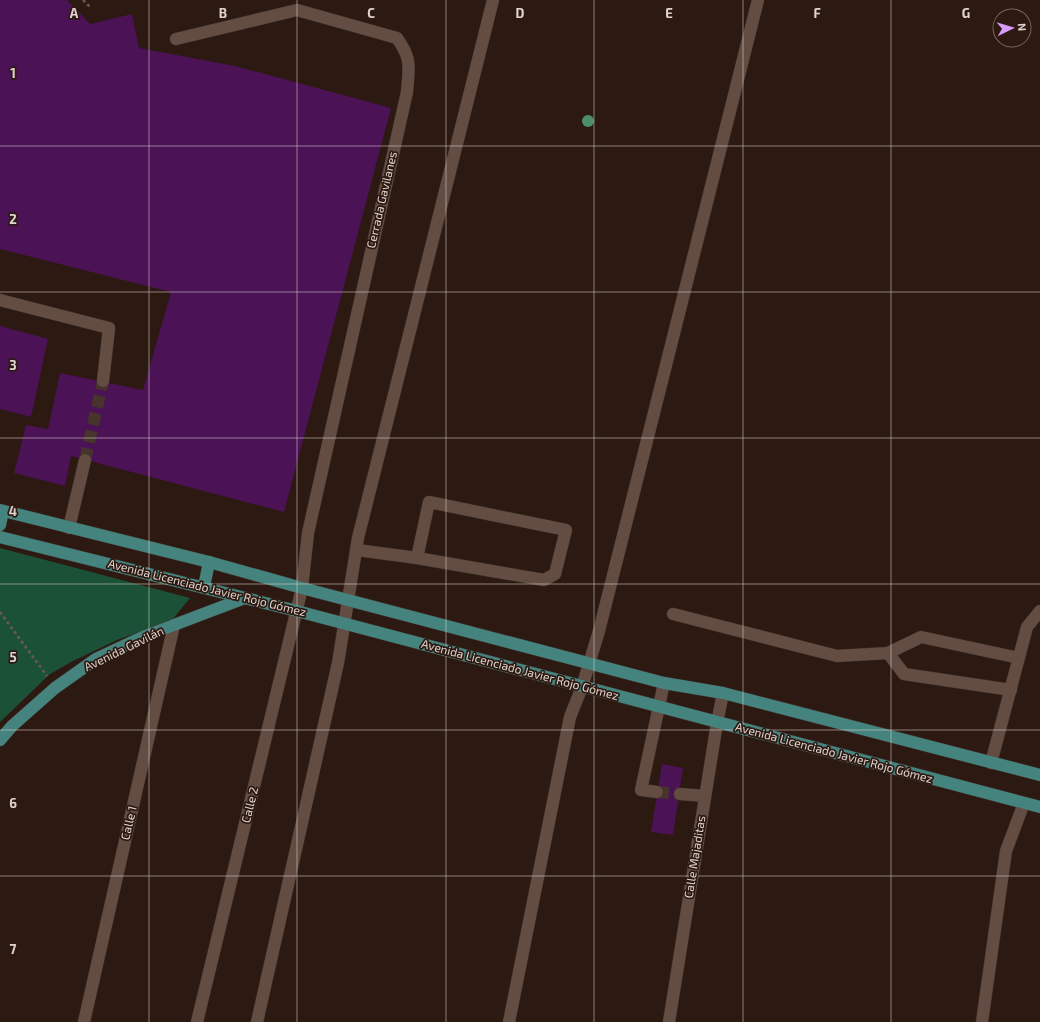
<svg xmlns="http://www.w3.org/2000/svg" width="1040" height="1022" font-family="'Exo 2',sans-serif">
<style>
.green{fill:#1b5237}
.building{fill:#4b1255}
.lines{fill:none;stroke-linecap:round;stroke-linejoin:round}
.minor-tunnel{stroke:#47352d;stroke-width:12;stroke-dasharray:12 6;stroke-linecap:butt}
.minor-casing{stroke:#40322e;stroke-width:13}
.major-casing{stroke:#40322e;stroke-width:13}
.path{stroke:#6a5952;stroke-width:2.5;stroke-dasharray:3 3;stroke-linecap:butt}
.minor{stroke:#634d43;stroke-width:12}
.major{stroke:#45837e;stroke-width:12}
.tree{fill:#4c8e66}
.grid{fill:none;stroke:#e0d3ce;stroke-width:1;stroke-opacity:0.55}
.labels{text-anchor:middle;stroke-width:3.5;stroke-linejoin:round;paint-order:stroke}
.street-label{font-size:12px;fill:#e0d3ce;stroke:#2c1911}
.grid-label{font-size:13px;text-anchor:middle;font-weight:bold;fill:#e0d3ce;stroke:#2c1911;stroke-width:3.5;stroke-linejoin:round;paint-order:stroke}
</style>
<rect width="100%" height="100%" fill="#2c1911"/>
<path class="green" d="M0 548 190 598 172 620 117 640 71 662 50 674 0 722Z"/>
<g class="building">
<path d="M0 0H67L90 24 132 14 139 48 235 66 391 108 284 512 71 456 65 486 14 473 26 425 48 429 60 373 143 390 171 292 0 249Z"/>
<path d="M0 326 48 339 31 417 0 409Z"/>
<path d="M662 764 683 768 673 835 651 832Z"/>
</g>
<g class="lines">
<g class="minor-tunnel">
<path d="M85 460 103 381"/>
<path d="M657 792 680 794"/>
</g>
<g class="minor-casing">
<g id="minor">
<path d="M176 39 297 10 397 38C412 59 409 67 407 92L308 533 302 588 197 1022"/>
<path d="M0 300 109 328 103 381"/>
<path d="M69 528 85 460"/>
<path d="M357 550 417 558 544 580 555 574 566 530 429 502 417 558"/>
<path d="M673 614 837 656 888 653 921 637 1019 658"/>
<path d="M888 653 904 674 1011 690"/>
<path d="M991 763 1027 627 1040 611"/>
<path d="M657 792 641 790 664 683"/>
<path d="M680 794 705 796"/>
<path d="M84 1022 174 625"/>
<path d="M257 1022 338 663 358 538 493 0"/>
<path d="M509 1022 570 717 582 687 599 631 758 0"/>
<path d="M669 1022 717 723 723 693"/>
<path d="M982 1022 1006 851 1024 803"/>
</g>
</g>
<g class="major-casing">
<g id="major">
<path d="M0 510 209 562 302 588 664 683 723 693 1040 775"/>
<path d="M0 525 3 511"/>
<path d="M0 537 297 611 1040 807"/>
<path d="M204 587 209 562"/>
<path d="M0 740 12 726 55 688 96 659 145 636 245 598"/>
</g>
</g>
<g class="path">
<path d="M83 0 90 7"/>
<path d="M0 612 47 676"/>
</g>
<use href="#minor" class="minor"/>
<use href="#major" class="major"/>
</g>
<circle class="tree" cx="588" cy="121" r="6"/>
<path class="grid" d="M149 0V1022M297 0V1022M446 0V1022M594 0V1022M743 0V1022M891 0V1022M0 146H1040M0 292H1040M0 438H1040M0 584H1040M0 730H1040M0 876H1040"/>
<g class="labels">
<g class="street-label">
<text transform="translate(382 200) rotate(-77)" y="4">Cerrada Gavilanes</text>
<text transform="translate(207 588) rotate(14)" y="4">Avenida Licenciado Javier Rojo Gómez</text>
<text transform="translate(124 649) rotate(-26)" y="4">Avenida Gavilán</text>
<text transform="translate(520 670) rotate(15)" y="4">Avenida Licenciado Javier Rojo Gómez</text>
<text transform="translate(834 753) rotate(15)" y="4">Avenida Licenciado Javier Rojo Gómez</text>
<text transform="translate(250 805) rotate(-76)" y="4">Calle 2</text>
<text transform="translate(129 823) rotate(-77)" y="4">Calle 1</text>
<text transform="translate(695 857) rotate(-81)" y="4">Calle Majaditas</text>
</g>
</g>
<g class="grid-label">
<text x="74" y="18">A</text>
<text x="223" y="18">B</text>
<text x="371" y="18">C</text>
<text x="520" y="18">D</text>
<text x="669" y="18">E</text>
<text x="817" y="18">F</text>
<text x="966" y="18">G</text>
<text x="13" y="78">1</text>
<text x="13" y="224">2</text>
<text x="13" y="370">3</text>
<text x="13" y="516">4</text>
<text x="13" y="662">5</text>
<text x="13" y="808">6</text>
<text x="13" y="954">7</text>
</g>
<g transform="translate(1012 28) rotate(85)"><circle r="19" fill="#2c1911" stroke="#74635d"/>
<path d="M0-3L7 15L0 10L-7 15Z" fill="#d79bf9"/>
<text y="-6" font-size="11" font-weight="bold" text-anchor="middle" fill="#e0d3ce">N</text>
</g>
</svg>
